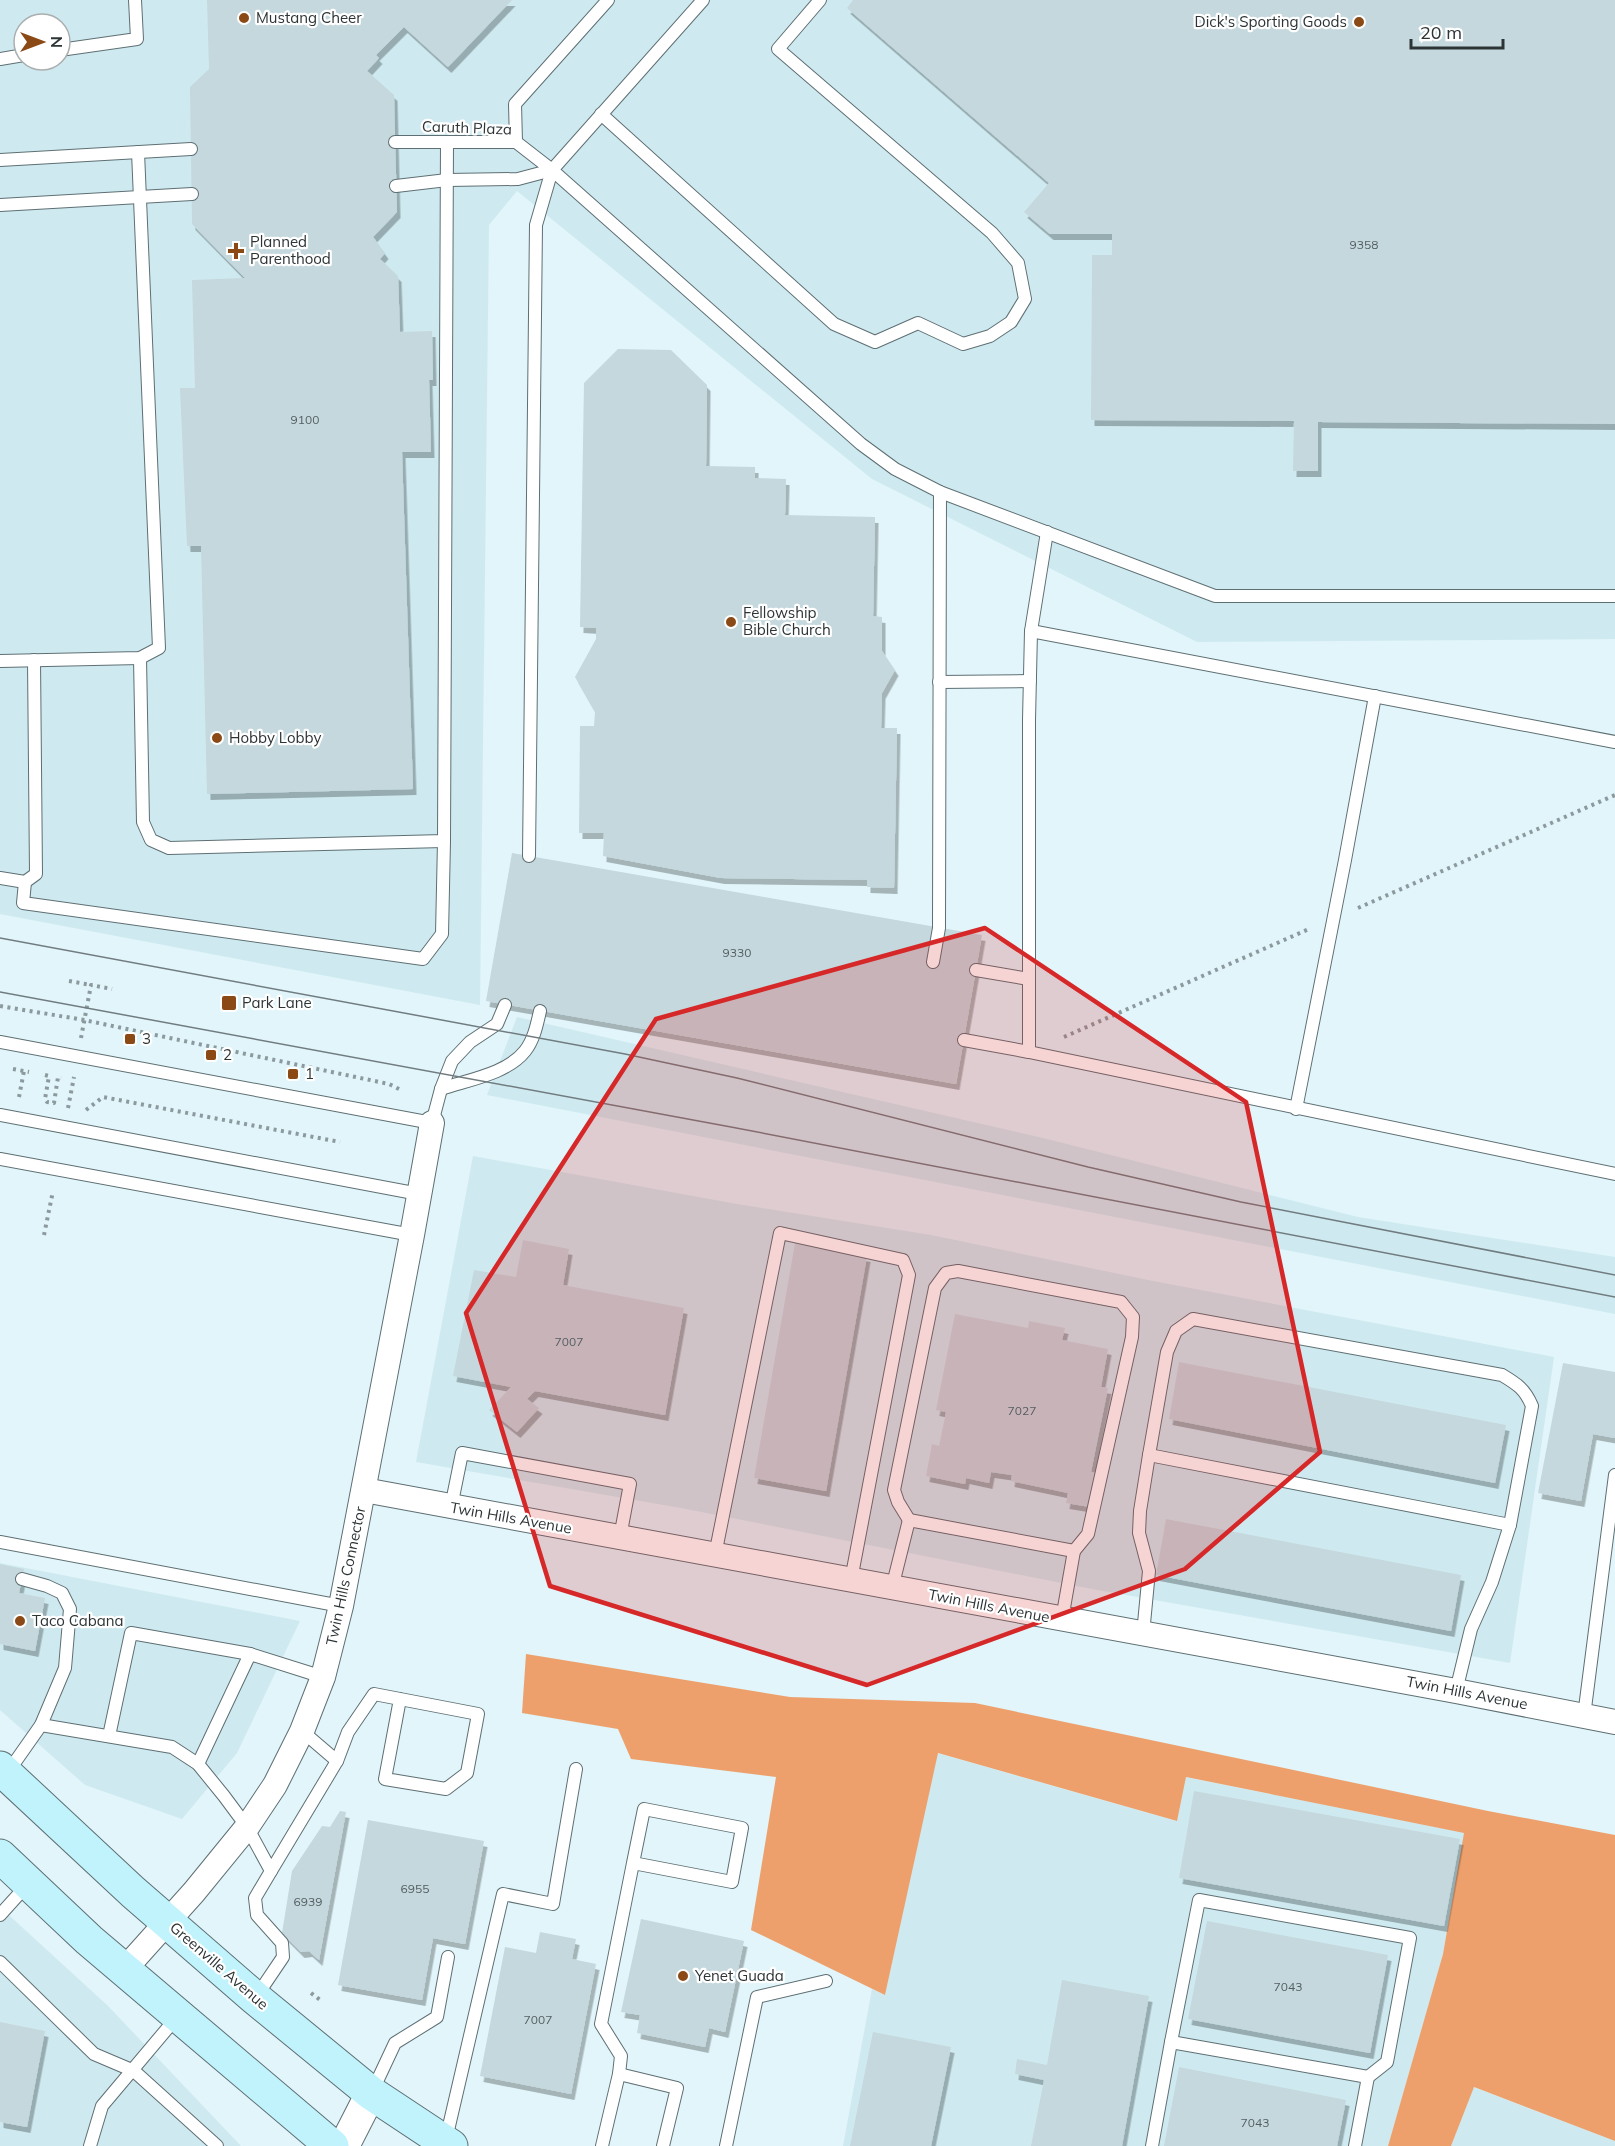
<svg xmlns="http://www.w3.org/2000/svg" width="1615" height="2146" font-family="Mulish,sans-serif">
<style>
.built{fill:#ceeaf0;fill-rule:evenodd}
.forest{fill:#eda06c}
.building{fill:#c5d8dd;filter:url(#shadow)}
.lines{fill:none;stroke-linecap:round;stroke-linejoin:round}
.service-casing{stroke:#5e6f73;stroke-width:14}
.minor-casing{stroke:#5e6f73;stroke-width:26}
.tertiary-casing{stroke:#5e6f73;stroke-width:32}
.secondary-casing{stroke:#5e6f73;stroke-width:35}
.path{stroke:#8c9a9e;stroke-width:4;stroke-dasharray:3 4.5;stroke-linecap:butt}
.service{stroke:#fff;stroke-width:12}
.minor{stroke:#fff;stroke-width:24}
.tertiary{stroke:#fff;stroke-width:30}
.secondary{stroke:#c0f3fc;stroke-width:33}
.tram{stroke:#717c80;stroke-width:1.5}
.marked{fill:#d62828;fill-opacity:0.2;stroke:#d62828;stroke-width:4.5;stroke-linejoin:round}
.poi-dot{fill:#8a4915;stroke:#fff;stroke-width:2}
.labels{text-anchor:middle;stroke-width:4.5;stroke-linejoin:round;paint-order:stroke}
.number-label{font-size:12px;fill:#535d60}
.poi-label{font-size:15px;fill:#2d3436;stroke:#fff;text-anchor:start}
.street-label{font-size:15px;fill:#2d3436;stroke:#fff}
</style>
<defs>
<filter id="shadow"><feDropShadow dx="3.5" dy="6" stdDeviation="0" flood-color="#0004"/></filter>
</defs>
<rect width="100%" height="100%" fill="#e1f5fa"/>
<g class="built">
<path d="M0 0H1615V639L1197 642 872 479 517 191 489 225 480 1005 0 914ZM24 24H60V60H24Z"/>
<path d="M517 1017 1047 1139 1358 1217 1615 1257V1314L487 1095Z"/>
<path d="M473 1156 737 1204 931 1235 1148 1280 1554 1357 1510 1663 1092 1589 681 1508 416 1462Z"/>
<path d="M0 1563 300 1621 237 1753 182 1819 85 1785 0 1710Z"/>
<path d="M937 1753 1176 1821 1185 1777 1465 1833 1443 1954 1388 2146H843L872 1989 885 1995Z"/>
<path d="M0 1907 108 2006 241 2146H0Z"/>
<path d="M1473 2087 1615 2141V2146H1451Z"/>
</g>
<path class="forest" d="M526 1654 790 1697 975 1703 1488 1811 1615 1835V2141L1474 2087 1451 2146H1388L1443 1954 1464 1833 1186 1777 1177 1821 938 1753 885 1995 751 1930 776 1777 631 1759 618 1729 522 1713Z"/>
<g class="building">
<path d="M207 0H512L448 67 404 27 376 55 379 58 367 71 394 95 397 212 373 237 385 253 380 259 398 276 400 332 432 331 433 380H429L431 452H402L413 789 207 794 201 546H187L180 388H195L192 280 245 278 192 224 190 87 209 69Z"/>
<path d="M853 0H1615V424L1318 422V471H1293L1294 421 1091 420 1092 255H1112V234H1050L1024 212 1049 183 847 8Z"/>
<path d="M618 349 671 350 707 385 706 466 755 467V478L786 479 785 515 875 517 873 616 882 617V651L895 670 882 693 881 728H897L894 888 867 887V880L721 878 603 856 604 833H579L580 726H594L595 712 575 677 596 639V628L580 627 584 383Z"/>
<path d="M512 853 982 935 956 1084 486 1001Z"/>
<path d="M523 1240 569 1249 563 1285 684 1308 665 1415 535 1391 527 1399 539 1408 517 1432 489 1410 511 1387 453 1376 474 1270 516 1277Z"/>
<path d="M795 1243 867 1256 826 1491 754 1478Z"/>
<path d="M955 1314 1028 1328 1029 1321 1065 1328 1062 1340 1108 1349 1101 1387 1108 1388 1091 1472 1096 1473 1090 1507 1066 1503 1068 1493 1011 1481 1012 1475 991 1472 989 1483 966 1478 965 1484 926 1476 932 1444 939 1446 946 1412 936 1410Z"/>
<path d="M1179 1362 1506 1425 1495 1483 1169 1419Z"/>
<path d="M1563 1363 1615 1372V1438L1593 1434 1581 1501 1538 1493Z"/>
<path d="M1166 1519 1461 1575 1451 1631 1156 1575Z"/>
<path d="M0 1564 24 1569 19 1593 45 1598 35 1651 0 1644Z"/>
<path d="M1194 1791 1460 1839 1444 1926 1179 1878Z"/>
<path d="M340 1811 346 1812 319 1960 309 1951 301 1952 282 1933 292 1871 322 1826 330 1827Z"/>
<path d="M368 1820 484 1841 465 1944 433 1938 422 2000 338 1985Z"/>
<path d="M641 1919 744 1941 725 2032 709 2028 705 2047 637 2033 640 2015 621 2012Z"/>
<path d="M1207 1921 1388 1955 1370 2053 1188 2019Z"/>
<path d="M540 1932 576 1939 572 1959 596 1964 571 2094 480 2076 505 1947 536 1953Z"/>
<path d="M1062 1980 1149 1996 1122 2146H1031L1044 2080 1015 2074 1017 2059 1047 2065Z"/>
<path d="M0 2022 45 2031 27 2127 0 2122Z"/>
<path d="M873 2032 951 2047 931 2146H850Z"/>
<path d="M1179 2067 1346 2100 1337 2146H1164Z"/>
</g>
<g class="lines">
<g class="service-casing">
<g id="service">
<path d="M60 50 137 39 135 0"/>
<path d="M0 59 24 55"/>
<path d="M601 114 834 324 875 342 918 323 963 344 990 336 1011 322 1025 299 1018 263 992 233 778 49 820 0"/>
<path d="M395 142H516L552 170 861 444 895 469 940 492 1215 596H1615"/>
<path d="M516 142 515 104 608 0"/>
<path d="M0 160 191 149"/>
<path d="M396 186 447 180 518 179 552 170"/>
<path d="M0 205 192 194"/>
<path d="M1047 532 1031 631 1029 720V1052L1615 1174"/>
<path d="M1031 631 1615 742"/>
<path d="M140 658 143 822 151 840 169 848 444 841 447 142"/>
<path d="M0 661 140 658 159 648 138 152"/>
<path d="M939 682 1030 681"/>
<path d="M529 856 536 225 552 170 703 0"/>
<path d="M0 878 25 882 36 874 34 660"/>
<path d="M25 882 23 903 423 959 442 934 444 841"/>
<path d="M933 962 939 928 940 492"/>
<path d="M976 970 1029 979"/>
<path d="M964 1040 1029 1052"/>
<path d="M0 1042 432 1123 441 1089 452 1061 470 1042 497 1024 505 1005"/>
<path d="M441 1089C467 1080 507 1074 525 1051 534 1040 537 1024 540 1011"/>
<path d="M1296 1109 1345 860 1375 696"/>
<path d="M0 1115 419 1194"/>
<path d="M0 1159 412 1235"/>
<path d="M1149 1455 1510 1525"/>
<path d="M451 1507 462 1453 630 1484 620 1537"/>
<path d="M909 1520 898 1502 894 1490 935 1288 946 1273 958 1271 1121 1302 1133 1317 1132 1337 1088 1534 1074 1551"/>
<path d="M0 1542 341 1606"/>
<path d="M715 1555 780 1233 903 1260 909 1275 851 1580"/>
<path d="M892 1588 909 1520 1074 1551 1062 1619"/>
<path d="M1143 1634 1149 1571 1139 1533 1140 1511 1149 1455 1167 1352 1176 1331 1193 1319 1502 1375C1517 1384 1525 1389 1532 1406L1510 1525 1492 1582 1471 1629 1456 1691"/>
<path d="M1584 1716 1615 1475"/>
<path d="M41 1725 172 1747 198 1764 224 1796 247 1827 271 1871 255 1898 257 1915 282 1943 283 1957 256 1997"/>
<path d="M109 1736 131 1633 250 1654 323 1677"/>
<path d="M337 1761 348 1732 374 1694 478 1714 467 1773 446 1789 385 1779 400 1699"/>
<path d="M198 1764 250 1654"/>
<path d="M8 1772 41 1725 65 1668 70 1609 62 1593 47 1586 22 1579"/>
<path d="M271 1871 337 1761 302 1731"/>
<path d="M0 1915 28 1884"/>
<path d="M0 1962 94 2054 134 2071 217 2146"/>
<path d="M1171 2042 1199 1900 1410 1938 1387 2062 1368 2077"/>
<path d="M619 2074 621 2056 601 2024 633 1863 732 1882 742 1828 644 1809 633 1863"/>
<path d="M372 2092 395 2043 437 2017 448 1957"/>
<path d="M446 2139 503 1894 553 1904 576 1769"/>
<path d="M90 2146 102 2106 177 2017"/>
<path d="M602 2146 619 2074 677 2088 663 2146"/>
<path d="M726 2146 757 1997 826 1981"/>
<path d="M1152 2146 1171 2042 1368 2077 1355 2146"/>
</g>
</g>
<g class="minor-casing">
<g id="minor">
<path d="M364 1490 1456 1691 1615 1722"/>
<path d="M124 1970 194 1892 247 1827 275 1785 302 1731 323 1677 341 1606 412 1235 432 1123"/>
</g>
</g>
<g class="tertiary-casing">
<path id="tertiary" d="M344 2146 371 2093"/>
</g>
<g class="secondary-casing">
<g id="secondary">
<path d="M0 1768 133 1892 255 1998 371 2093 451 2146"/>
<path d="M0 1856 89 1940 332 2146"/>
</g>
</g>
<g class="path">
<path d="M1358 908 1615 795"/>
<path d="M69 981 91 985"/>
<path d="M0 1006 84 1020 389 1084 403 1091"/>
<path d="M1064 1037 1309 929"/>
<path d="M81 1038 91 985 112 989"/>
<path d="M13 1069 29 1072"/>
<path d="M45 1075 49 1076 45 1099 47 1102 54 1103 58 1077 61 1078"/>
<path d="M19 1097 24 1071"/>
<path d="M68 1108 74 1077"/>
<path d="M86 1110 103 1097 340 1142"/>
<path d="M44 1235 53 1191"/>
<path d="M311 1993 323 2002"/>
</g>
<use href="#service" class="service"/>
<use href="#minor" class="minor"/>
<use href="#tertiary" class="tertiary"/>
<use href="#secondary" class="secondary"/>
<g class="tram">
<path d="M0 938 625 1054 737 1078 1088 1167 1241 1202 1615 1275"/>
<path d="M0 992 731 1127 1615 1297"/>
</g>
</g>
<path class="marked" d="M985 928 1246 1102 1320 1452 1185 1569 867 1685 550 1586 466 1313 656 1019Z"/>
<g class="poi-dot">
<circle cx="244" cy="18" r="6"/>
<circle cx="1359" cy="22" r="6"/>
<path d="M233 242h6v6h6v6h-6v6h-6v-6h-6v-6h6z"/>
<circle cx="731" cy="622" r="6"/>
<circle cx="217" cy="738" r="6"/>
<rect x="221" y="995" width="16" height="16" rx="3"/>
<rect x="124" y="1033" width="12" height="12" rx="3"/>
<rect x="205" y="1049" width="12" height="12" rx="3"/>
<rect x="287" y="1068" width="12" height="12" rx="3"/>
<circle cx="20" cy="1621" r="6"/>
<circle cx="683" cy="1976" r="6"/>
</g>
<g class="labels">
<g class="number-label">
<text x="1364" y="249">9358</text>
<text x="305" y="424">9100</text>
<text x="737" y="957">9330</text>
<text x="569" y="1346">7007</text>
<text x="1022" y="1415">7027</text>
<text x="415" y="1893">6955</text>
<text x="308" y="1906">6939</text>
<text x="1288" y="1991">7043</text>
<text x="538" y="2024">7007</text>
<text x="1255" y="2127">7043</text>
</g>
<g class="poi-label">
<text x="256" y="23">Mustang Cheer</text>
<text x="1347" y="27" text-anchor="end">Dick's Sporting Goods</text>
<text x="250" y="247">Planned<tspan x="250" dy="17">Parenthood</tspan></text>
<text x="743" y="618">Fellowship<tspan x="743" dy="17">Bible Church</tspan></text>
<text x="229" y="743">Hobby Lobby</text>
<text x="242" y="1008">Park Lane</text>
<text x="142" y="1044">3</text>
<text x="223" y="1060">2</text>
<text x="305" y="1079">1</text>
<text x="32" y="1626">Taco Cabana</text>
<text x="695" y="1981">Yenet Guada</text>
</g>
<g class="street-label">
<text transform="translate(467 128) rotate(2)" y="5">Caruth Plaza</text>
<text transform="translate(511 1518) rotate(10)" y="5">Twin Hills Avenue</text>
<text transform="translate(346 1576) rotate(-78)" y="5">Twin Hills Connector</text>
<text transform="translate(989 1606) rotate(11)" y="5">Twin Hills Avenue</text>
<text transform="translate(1467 1693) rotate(11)" y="5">Twin Hills Avenue</text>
<text transform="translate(219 1966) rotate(41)" y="5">Greenville Avenue</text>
</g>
</g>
<g transform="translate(42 42) rotate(90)"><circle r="28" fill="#ffffff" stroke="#abaeaf" stroke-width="1.5"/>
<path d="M0-4.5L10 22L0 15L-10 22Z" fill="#8a4915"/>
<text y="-9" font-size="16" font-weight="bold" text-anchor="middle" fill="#2d3436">N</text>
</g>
<path d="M1411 39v9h92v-9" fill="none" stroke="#2d3436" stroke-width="3"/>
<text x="1420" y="39" font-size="18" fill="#2d3436" stroke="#ffffff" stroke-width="4.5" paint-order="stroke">20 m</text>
</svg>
